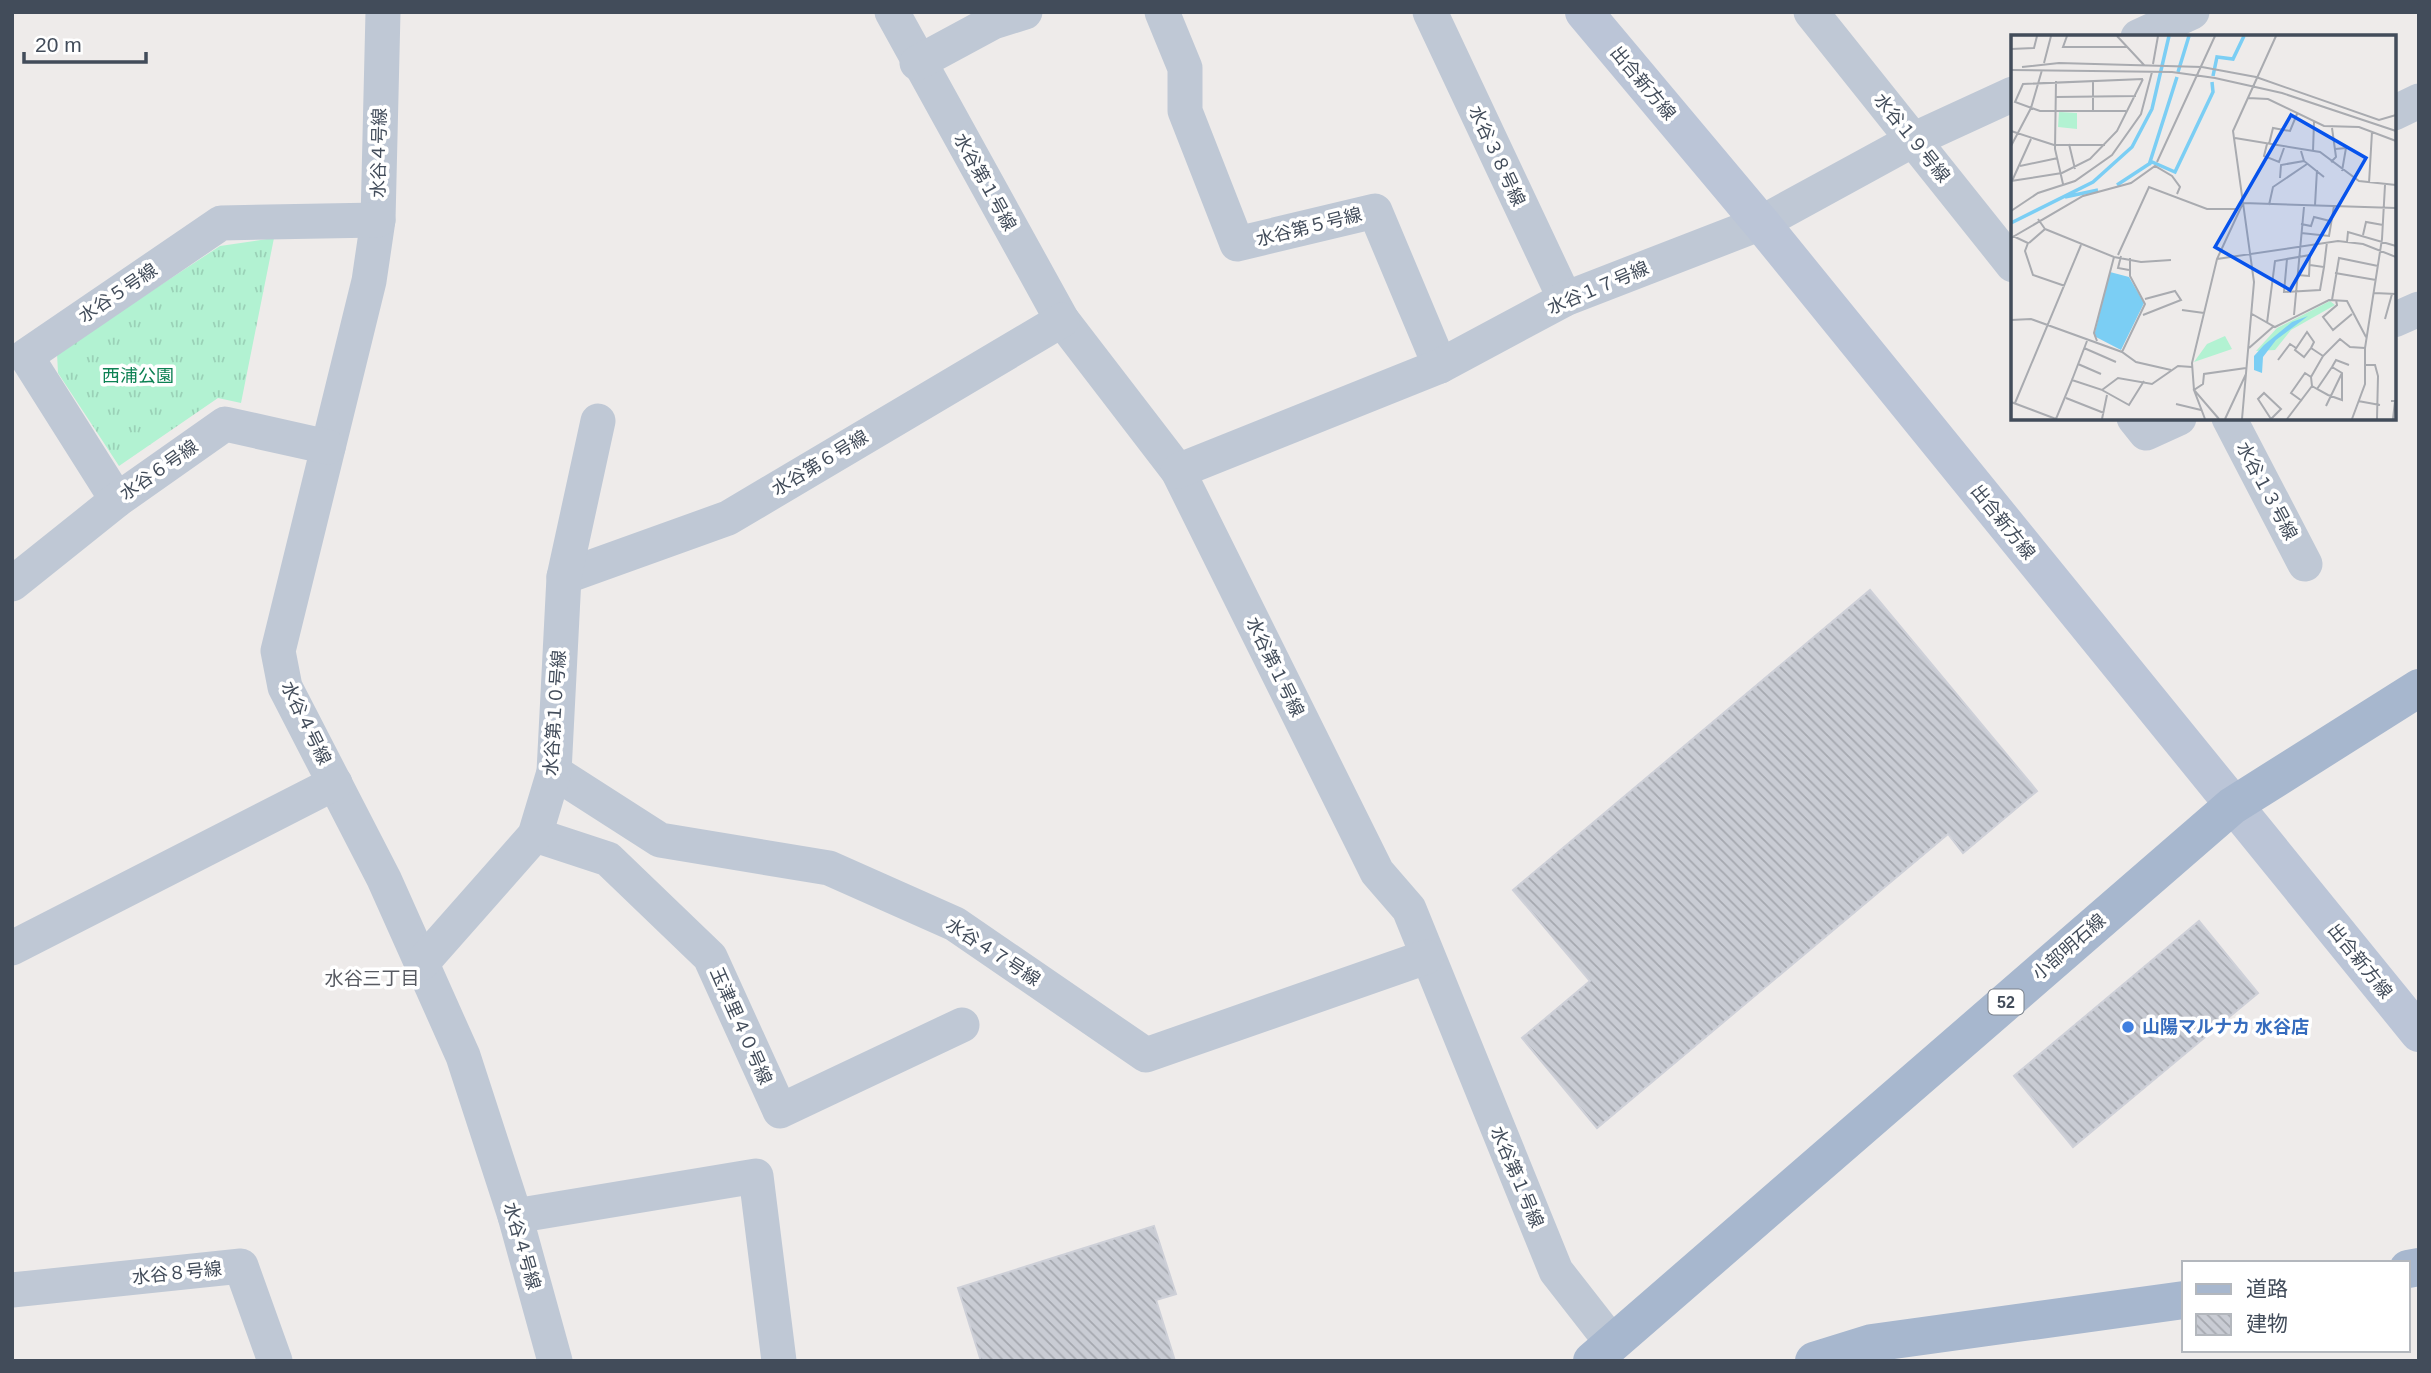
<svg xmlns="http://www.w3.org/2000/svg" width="2431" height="1373" font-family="Arial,'Noto Sans JP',sans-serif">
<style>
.grass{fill:url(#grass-tufts)}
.building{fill:url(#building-back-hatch);stroke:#ced0d8;stroke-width:2}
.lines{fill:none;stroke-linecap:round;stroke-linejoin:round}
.street{stroke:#bfc8d5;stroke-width:35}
.secondary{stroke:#bbc5d7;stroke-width:38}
.primary{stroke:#a7b7ce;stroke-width:38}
.shop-dot{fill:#3f7fe0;stroke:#fff;stroke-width:2.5}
.labels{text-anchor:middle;stroke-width:7;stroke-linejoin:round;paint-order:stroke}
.shield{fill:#fff;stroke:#7b828c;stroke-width:2}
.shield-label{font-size:16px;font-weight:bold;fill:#424c5a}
.street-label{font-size:18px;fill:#424c5a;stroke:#fff}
.park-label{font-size:18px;fill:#0d8153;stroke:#fff}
.shop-label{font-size:18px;font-weight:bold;fill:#366cbe;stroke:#fff;text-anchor:start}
.neighbourhood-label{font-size:19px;fill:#575a61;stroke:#fff}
.inset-river{fill:none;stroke:#7bcef4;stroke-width:3.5}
.inset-road{fill:none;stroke:#a9abb0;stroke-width:2}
.view{fill:#0753ec;fill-opacity:0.15;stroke:#0753ec;stroke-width:3.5}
.inset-edge{fill:none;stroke:#424c5a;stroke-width:3.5}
</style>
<defs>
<pattern id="grass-tufts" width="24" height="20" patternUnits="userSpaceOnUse" patternTransform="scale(1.75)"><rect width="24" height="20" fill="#b2f2d2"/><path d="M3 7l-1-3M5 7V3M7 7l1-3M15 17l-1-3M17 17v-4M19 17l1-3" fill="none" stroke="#9ad1b7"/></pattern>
<pattern id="building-back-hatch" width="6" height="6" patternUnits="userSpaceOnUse" patternTransform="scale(1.75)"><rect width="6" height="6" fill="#c9ccd4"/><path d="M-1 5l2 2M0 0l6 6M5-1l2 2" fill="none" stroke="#a5a8af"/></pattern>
</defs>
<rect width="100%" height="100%" fill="#eeebea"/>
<path class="grass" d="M274 238 241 403 218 398 119 466 58 373 57 353 220 246Z"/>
<g class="building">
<path d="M1870 590 2037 791 1963 853 1948 834 1597 1128 1522 1038 1590 981 1513 890Z"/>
<path d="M2199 921 2258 993 2073 1147 2014 1076Z"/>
<path d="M1154 1226 1176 1294 1156 1300 1175 1361H981L958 1288Z"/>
</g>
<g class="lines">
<g class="street">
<path d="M383 12 378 220 369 281 278 651 285 687 384 879 463 1056 515 1216 555 1361"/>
<path d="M892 12 1062 320 1178 471 1377 872 1409 909 1556 1271 1613 1344"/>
<path d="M1162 12 1185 68V111L1237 244 1375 211 1440 366"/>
<path d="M1430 12 1565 299"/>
<path d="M1811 12 2013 265"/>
<path d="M2138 37 2192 12"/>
<path d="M917 63 993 22 1025 12"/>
<path d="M2394 113 2419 101"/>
<path d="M2394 320 2419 309"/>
<path d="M2134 418 2146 433 2179 418"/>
<path d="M2229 418 2305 564"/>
<path d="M1178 471 1440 366 1565 299 1761 223 1913 140 2013 94"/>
<path d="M117 500 26 356 221 223 378 220"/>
<path d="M564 577 728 518 1062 320"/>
<path d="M12 584 117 500 225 424 328 447"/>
<path d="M554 772 660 840 829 868 955 924 1146 1055 1426 957"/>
<path d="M535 835 608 859 710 957 780 1111 962 1025"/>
<path d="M12 948 335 783"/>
<path d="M422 963 535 835 554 772 564 577 598 421"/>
<path d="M515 1216 756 1176 779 1361"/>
<path d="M12 1290 241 1266 275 1361"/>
</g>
<path class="secondary" d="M1584 12 1761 223 2419 1033"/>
<g class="primary">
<path d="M2408 1269 2419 1267"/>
<path d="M1592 1361 2232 806 2419 688"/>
<path d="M1814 1361 1872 1343 2184 1300"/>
</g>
</g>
<circle class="shop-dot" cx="2128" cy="1027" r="7"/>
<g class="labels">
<rect class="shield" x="1988.5" y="989.5" width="35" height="25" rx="5"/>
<g class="shield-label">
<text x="2006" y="1008">52</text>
</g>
<g class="street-label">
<text transform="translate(1643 83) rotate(50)" y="6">出合新方線</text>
<text transform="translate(1912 138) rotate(51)" y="6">水谷１９号線</text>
<text transform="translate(379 153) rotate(-89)" y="6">水谷４号線</text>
<text transform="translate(1497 156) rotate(65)" y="6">水谷３８号線</text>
<text transform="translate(985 182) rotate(61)" y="6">水谷第１号線</text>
<text transform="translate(1309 227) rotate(-14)" y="6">水谷第５号線</text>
<text transform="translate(1598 288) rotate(-23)" y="6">水谷１７号線</text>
<text transform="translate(118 293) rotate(-34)" y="6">水谷５号線</text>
<text transform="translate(820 463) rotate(-31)" y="6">水谷第６号線</text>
<text transform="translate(159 470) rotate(-35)" y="6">水谷６号線</text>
<text transform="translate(2267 491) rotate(62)" y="6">水谷１３号線</text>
<text transform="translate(2003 522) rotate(51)" y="6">出合新方線</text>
<text transform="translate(1275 667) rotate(64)" y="6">水谷第１号線</text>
<text transform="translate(555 713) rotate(-86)" y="6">水谷第１０号線</text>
<text transform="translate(306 723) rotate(64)" y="6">水谷４号線</text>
<text transform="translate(2069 947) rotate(-41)" y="6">小部明石線</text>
<text transform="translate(993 952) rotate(33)" y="6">水谷４７号線</text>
<text transform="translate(2360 961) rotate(51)" y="6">出合新方線</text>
<text transform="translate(741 1026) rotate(66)" y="6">玉津里４０号線</text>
<text transform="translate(1517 1177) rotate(67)" y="6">水谷第１号線</text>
<text transform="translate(522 1246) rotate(74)" y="6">水谷４号線</text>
<text transform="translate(177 1273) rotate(-6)" y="6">水谷８号線</text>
</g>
<g class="park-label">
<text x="138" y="382">西浦公園</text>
</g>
<g class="shop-label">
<text x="2142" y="1033">山陽マルナカ 水谷店</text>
</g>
<g class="neighbourhood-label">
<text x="372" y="985">水谷三丁目</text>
</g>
</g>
<g transform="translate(2011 35)">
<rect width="385" height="385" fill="#eeebea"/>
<path d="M48 77 66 78V94L47 92ZM214 301 221 314 183 327 196 309Z" fill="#b2f2d2"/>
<path d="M319 266 324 270 280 295 264 315 245 316 266 293Z" fill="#b2f2d2"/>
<path d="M99 237 118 242 133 268 110 315 83 301ZM297 281 265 305 252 322 251 338 243 335V321L253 310 281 287Z" fill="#7bcef4"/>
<path class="inset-river" d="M167 37 178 1M202 41 206 22 222 24 233 1M138 130 166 42M106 150 141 127 164 137 202 57 201 47M54 162 87 155M0 188 82 147 121 112 141 74 158 1"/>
<path class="inset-road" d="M56 1 52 12H116M106 1 133 30M0 14 23 13 26 1M33 28 40 1M142 29 147 1M11 32 48 28 191 32 245 42 368 85 385 80M0 35 161 37 204 43 271 58 385 96M45 46 44 114 52 149M45 62 125 61M237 63 257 64 313 91 348 92 385 106M82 76V47M115 76H29L4 67 12 49 132 44M0 96 43 110H94M224 103 309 117 348 146 385 150M58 109 64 134M256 109 253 121 268 127 273 113M258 109 262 93 279 96 286 79M0 111 20 73 31 35M324 114 335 113 331 136M290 116 293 126 313 142M302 116 303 87M146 127 204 1M320 127 325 122 321 93M9 131 47 123M269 143 270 130 293 126M0 146 51 138 79 124 106 96 132 44M1 146 20 104M358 148 361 97M232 168 385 173M258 170 262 152 296 129M304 170 306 135M0 176 27 158 64 146 101 120 130 79 141 37M290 189 300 191 303 182 319 186M34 194 103 222 130 227 160 225M290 198 318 201 323 171M352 200 355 187 372 190M2 201 17 208 14 216 22 240 54 251M0 203 72 161 120 148 144 131 161 141 169 152 166 159M336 207 337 197 385 211M18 208 34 194 27 184M107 220 138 152 196 174H225M110 221 107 233 118 235M206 224 327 206 352 209 385 222M276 224 273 257 309 255 313 232 299 230M313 232 316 207M324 238 365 245M363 258 385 259M321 265 328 223 367 231M325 265 326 270 312 282 322 295 341 279M171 275 193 278M241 279 264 292 318 265 336 266 355 302M132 280 170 265 164 256 134 264M283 280 293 172M374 284 381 259M0 285 20 284 111 317 125 327 160 335M256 288 264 226 299 220 298 241 286 240M86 306 83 298 103 222M73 313 105 327M238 313 263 291M300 313 303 307 296 297 284 315 293 322 300 313 312 321M111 317 134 269 119 241V223M267 325 279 309 285 313M67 329 90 339M354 330H364L367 341 366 384M321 332 325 325 338 330M61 345 76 306M301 351 306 354 317 360 331 365V338L321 332 306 354M91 355 118 370 133 346M55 363 93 378M291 366 280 358 294 338 300 342M347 366 369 370M380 366H384L382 384M0 367 45 384 61 345 91 355 107 343 141 349 167 331 181 332M4 368 70 210M165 369 190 375M315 371 331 338M91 384 96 360M194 384 183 355 181 328 206 224 232 168M208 384 183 355 192 349 193 339 235 333M214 384 235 339M231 384 243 247 222 96 265 1M260 384 270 374 253 358 247 364 260 384M276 384 301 351 300 342 312 321 329 304 339 312 354 313M341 384 354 349V313L371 204 374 150"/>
<path class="view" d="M280 80 355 123 279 255 204 212Z"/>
<rect width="385" height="385" class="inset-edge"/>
</g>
<rect width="2431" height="1373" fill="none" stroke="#424c5a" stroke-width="28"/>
<rect x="2182" y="1261" width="228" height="91" fill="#ffffff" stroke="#b3b7bd" stroke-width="2"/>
<rect x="2196" y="1284" width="35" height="10" fill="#a7b7ce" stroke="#b3b7bd" stroke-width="2"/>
<text x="2246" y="1296" font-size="21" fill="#424c5a">道路</text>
<rect x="2196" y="1314" width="35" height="21" fill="url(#building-back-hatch)" stroke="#b3b7bd" stroke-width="2"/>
<text x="2246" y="1331" font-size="21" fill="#424c5a">建物</text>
<path d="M24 52v10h122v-10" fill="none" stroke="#424c5a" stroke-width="3.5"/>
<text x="35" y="52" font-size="21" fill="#424c5a" stroke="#ffffff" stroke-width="5" paint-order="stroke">20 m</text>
</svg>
